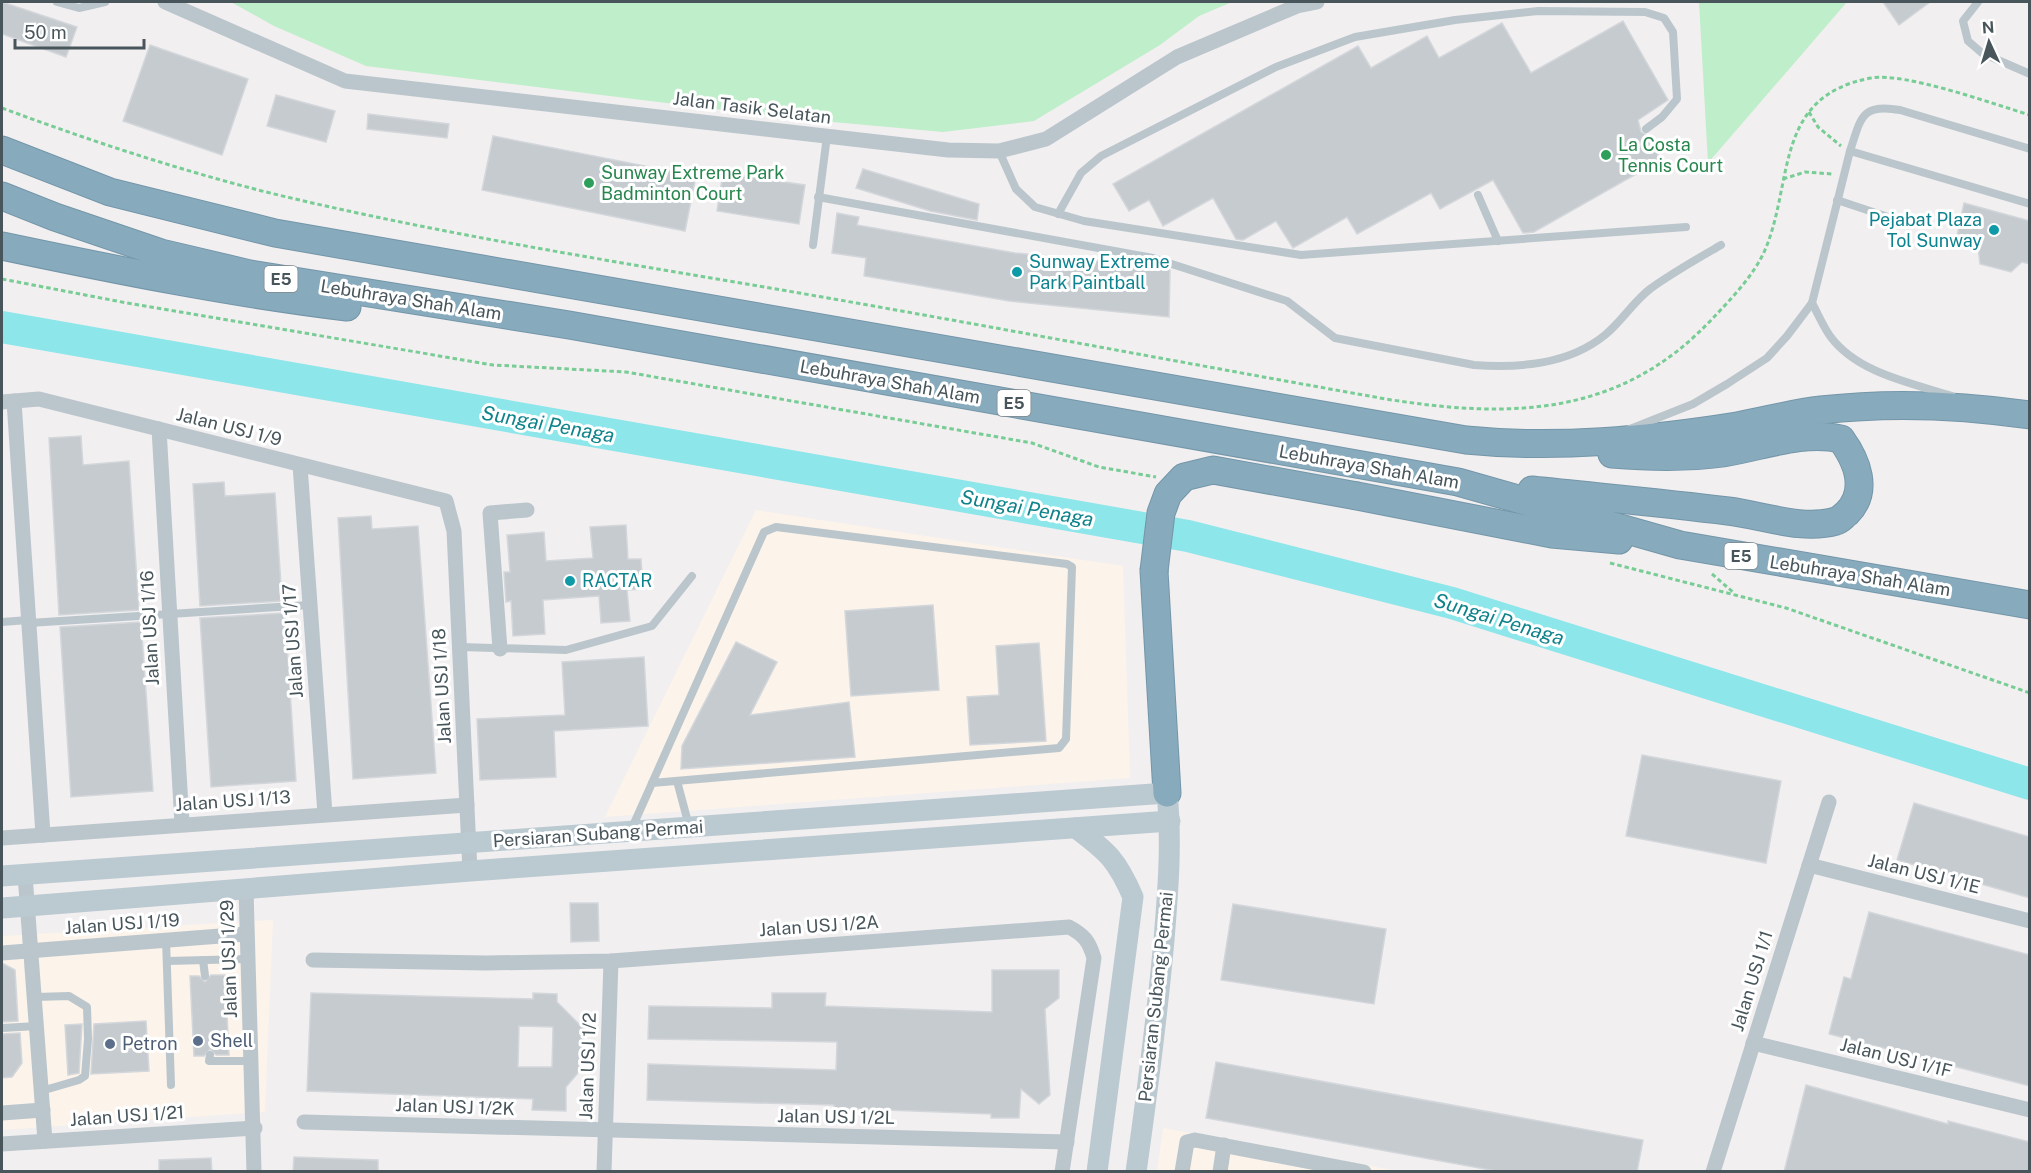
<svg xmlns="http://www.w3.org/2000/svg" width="2031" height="1173" font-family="'Public Sans',sans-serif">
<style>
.commercial{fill:#fcf3ea}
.green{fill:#bfeeca}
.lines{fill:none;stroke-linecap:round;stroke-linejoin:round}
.river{stroke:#8de6ea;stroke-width:32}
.building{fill:#c6cbcf;stroke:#d3d7db;stroke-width:1.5;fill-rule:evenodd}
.highway-casing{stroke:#7396a9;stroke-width:29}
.path{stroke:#78cc95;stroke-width:3;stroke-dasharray:4.5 3;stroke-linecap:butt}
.lane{stroke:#bbc6cc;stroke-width:8}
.street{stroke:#bbc6cc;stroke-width:15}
.secondary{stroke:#bbc9d1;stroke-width:21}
.highway{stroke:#88aabd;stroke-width:27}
.highway-bridge-casing{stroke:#7396a9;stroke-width:29;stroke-linecap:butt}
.highway-bridge{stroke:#88aabd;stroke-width:27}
.leisure-dot{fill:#2e9e5b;stroke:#fff;stroke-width:2}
.culture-dot{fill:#0f9aa8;stroke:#fff;stroke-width:2}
.service-dot{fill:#5c6f8a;stroke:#fff;stroke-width:2}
.labels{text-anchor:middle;stroke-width:6;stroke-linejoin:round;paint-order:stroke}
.shield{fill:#fff;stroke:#7f898d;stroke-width:1.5}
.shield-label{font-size:16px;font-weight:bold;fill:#48565c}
.street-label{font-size:18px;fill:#48565c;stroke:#fff}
.leisure-label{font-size:18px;fill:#27864d;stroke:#fff;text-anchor:start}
.culture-label{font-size:18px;fill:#0d838f;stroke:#fff;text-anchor:start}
.service-label{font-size:18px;fill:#4e5e75;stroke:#fff;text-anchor:start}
.water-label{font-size:20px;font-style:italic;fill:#0f838a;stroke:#fff}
</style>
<rect width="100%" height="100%" fill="#f2eff0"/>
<g class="commercial">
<path d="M756 510 1123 566 1130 778 605 817Z"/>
<path d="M273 920 265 1112 2 1130V936Z"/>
<path d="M1163 1128 1398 1171 1157 1172Z"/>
</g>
<g class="green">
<path d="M231 2H1232L1199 16 1160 45 1034 121 943 132 789 118 366 66 274 26Z"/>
<path d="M1699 2H1847L1708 163Z"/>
</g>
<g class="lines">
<path class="river" d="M2 327 1188 536 1452 603 2030 784"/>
</g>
<g class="building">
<path d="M2 2 77 27 66 57 2 34Z"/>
<path d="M1883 2H1930L1899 25Z"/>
<path d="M1623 21 1668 100 1638 120 1641 132 1647 135 1661 160 1534 232 1523 233 1493 180 1440 209 1431 193 1357 234 1347 217 1293 248 1276 221 1243 240 1236 239 1213 198 1163 226 1149 200 1129 211 1113 184 1358 46 1371 68 1427 36 1439 58 1502 23 1531 73Z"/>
<path d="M150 45 248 79 222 155 123 121Z"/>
<path d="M276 95 335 111 326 142 267 126Z"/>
<path d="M368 114 449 124 447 138 367 129Z"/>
<path d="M493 136 696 176 685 231 482 190Z"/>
<path d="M863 169 979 204 977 220 930 211 856 188Z"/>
<path d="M723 173 805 185 799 224 717 211Z"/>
<path d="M1964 203 2030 221V264L2022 262 2011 272 1980 264 1978 247 1956 240Z"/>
<path d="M837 213 859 217 857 225 1015 253 1159 266 1170 270 1169 317 1009 301 864 276 866 258 832 253Z"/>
<path d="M81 436 83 465 129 461 139 610 59 615 49 438Z"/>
<path d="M224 482 225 496 275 493 282 601 200 606 193 484Z"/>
<path d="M371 516 372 529 418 526 436 773 353 779 338 518Z"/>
<path d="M626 525 628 559H641L643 589 627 590 630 621 601 623 599 596 543 600 545 634 513 636 511 601 506 602 504 572H510L507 535 544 532 546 561 593 558 590 527Z"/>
<path d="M933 605 939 690 851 696 845 611Z"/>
<path d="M285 613 296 781 211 787 200 618Z"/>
<path d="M141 622 153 791 71 797 60 627Z"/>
<path d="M736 642 777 662 750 715 849 702 855 757 681 769 682 746Z"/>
<path d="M1039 643 1046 741 970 745 967 697 999 695 996 646Z"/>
<path d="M644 657 648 726 554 731 556 777 480 780 477 719 565 715 562 662Z"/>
<path d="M1642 755 1781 781 1766 863 1626 836Z"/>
<path d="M1914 803 2030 837V898L1897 860Z"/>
<path d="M570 903H598L599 941 571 942Z"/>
<path d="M1233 904 1386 929 1374 1004 1221 980Z"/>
<path d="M1869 912 2030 955V1086L1829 1034 1844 977 1851 979Z"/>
<path d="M2 963 15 970 18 1021 2 1022Z"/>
<path d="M992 970H1059V998L1045 1009 1050 1095 1039 1104 1021 1089 1019 1118H991V1114L834 1108V1105L647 1100 648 1064 836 1070 837 1042 648 1039 649 1006 772 1008V993H826L825 1006 992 1012Z"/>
<path d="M211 975H225L229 1055H216L210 1049 204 1056H194L190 976H199L205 982Z"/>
<path d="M311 993 533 999V993L557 994V1002L584 1029V1066L566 1087V1111L532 1110 533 1099 307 1091ZM519 1026 553 1027 552 1067H518Z"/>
<path d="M146 1021 149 1071 91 1074 94 1024Z"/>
<path d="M82 1024 79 1073 68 1075 65 1025Z"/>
<path d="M20 1033 22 1063 12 1077 2 1078V1034Z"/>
<path d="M1216 1062 1643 1140 1637 1172H1501L1206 1118Z"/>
<path d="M1806 1085 1948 1124V1121L2030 1142V1172H1784Z"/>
<path d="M294 1157 378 1160V1172H293Z"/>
<path d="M211 1158 212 1172H159V1160Z"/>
</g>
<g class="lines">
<g class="highway-casing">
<g id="highway">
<path d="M2 150 110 192 275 233 1466 440C1556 449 1648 440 1737 426 1765 421 1793 413 1821 410 1890 402 1961 405 2030 415"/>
<path d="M2 196 55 217 161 253 250 274 569 325 1458 482 1680 545 2030 605"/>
<path d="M2 246C116 270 231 293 347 307"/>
<path d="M1532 490C1597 497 1663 503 1728 511 1762 515 1802 531 1836 521 1840 520 1843 516 1847 513 1869 491 1857 461 1841 439 1803 430 1761 447 1723 453 1686 458 1649 457 1612 454"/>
<path d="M1357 496 1552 534 1619 540"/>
<path d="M1154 571 1167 793"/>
</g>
</g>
<g class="path">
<path d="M2 108C88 140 176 169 266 192 434 233 606 260 776 289 980 324 1183 363 1386 399 1511 419 1621 417 1713 318 1732 298 1754 275 1765 250 1794 182 1773 96 1871 78 1905 72 1993 104 2030 115"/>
<path d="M1809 112 1818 127 1841 146"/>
<path d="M1783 179 1805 172 1832 174"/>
<path d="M2 279 127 303 493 365 626 372 1032 443 1099 467 1156 477"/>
<path d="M1610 563 1786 608 2030 693"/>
<path d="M1712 574 1734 593"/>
</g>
<g class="lane">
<path d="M57 2 79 8 105 2"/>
<path d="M1978 2 1963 21 1968 41 1982 53 2030 74"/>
<path d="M999 151 1016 189 1035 207 1084 221 1301 255 1686 227"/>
<path d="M1850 151 2030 204"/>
<path d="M1478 195 1498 241"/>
<path d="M818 197 1153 258 1287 301 1335 338 1474 365C1519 368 1568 365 1605 335 1622 321 1633 302 1650 289 1672 273 1697 259 1721 245"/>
<path d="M1837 200 1909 224"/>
<path d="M1058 214 1081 173 1101 156 1276 67 1355 37 1455 20 1538 11 1645 12 1664 18 1673 32 1677 99 1662 117 1646 129"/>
<path d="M813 245 827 136"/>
<path d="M1812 303C1818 314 1823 326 1830 336 1857 373 1911 383 1952 396"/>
<path d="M1630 429 1693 404 1727 384 1767 358 1787 336 1812 303 1850 151C1861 118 1861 103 1900 110L2030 149"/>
<path d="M2 622 28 620"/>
<path d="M29 623 310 605"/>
<path d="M460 647 566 650 652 626 692 576"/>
<path d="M677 781 689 826"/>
<path d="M632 828 764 532 776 527 1067 564 1072 567 1066 739 1059 748 652 783"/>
<path d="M166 940 171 1085"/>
<path d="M203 960 205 976"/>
<path d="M167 961 247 959"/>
<path d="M35 997 69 996 87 1007 88 1039 85 1076 79 1080 41 1091"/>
<path d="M2 1028 37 1026"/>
<path d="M210 1055 209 1061H251"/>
</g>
<g class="street">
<path d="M165 2 345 81 948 150 999 151 1046 139 1177 57 1297 6 1317 2"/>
<path d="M14 401 43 835"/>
<path d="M2 402 39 399 446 501 454 531 470 871"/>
<path d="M159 429 182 824"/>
<path d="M300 465 325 814"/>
<path d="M500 649 490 513 527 510"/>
<path d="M2 838 467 805"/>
<path d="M1809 865 2030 921"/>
<path d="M25 875 45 1141"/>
<path d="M246 889 254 1172"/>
<path d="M2 953 246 934"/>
<path d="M313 960 486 963 611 961 1069 927C1084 935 1089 941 1094 958L1062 1172"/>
<path d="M1753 1043 2030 1110"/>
<path d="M2 1113 43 1110"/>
<path d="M304 1122 1067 1142"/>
<path d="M2 1144 255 1128"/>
<path d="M604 1172 611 961"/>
<path d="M1182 1172 1187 1142 1195 1140 1364 1172"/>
<path d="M1220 1172 1224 1145"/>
<path d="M1713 1172 1829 802"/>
</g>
<g class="secondary">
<path d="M1076 828C1108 852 1117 860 1133 897L1097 1172"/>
<path d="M2 876 1167 793C1172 842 1168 891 1164 940 1157 1018 1147 1094 1136 1172"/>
<path d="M2 908 470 871 1170 821"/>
</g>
<use href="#highway" class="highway"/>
<g class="highway-bridge-casing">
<path id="highway-bridge" d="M1154 571 1161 513 1168 494 1184 477 1213 470 1357 496"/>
</g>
<use href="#highway-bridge" class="highway-bridge"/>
</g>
<g class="leisure-dot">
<circle cx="1606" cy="155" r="6"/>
<circle cx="589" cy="183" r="6"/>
</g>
<g class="culture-dot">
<circle cx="1994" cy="230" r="6"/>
<circle cx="1017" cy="272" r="6"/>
<circle cx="570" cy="581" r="6"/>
</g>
<g class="service-dot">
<circle cx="198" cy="1041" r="6"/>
<circle cx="110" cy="1044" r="6"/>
</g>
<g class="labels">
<g class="shield">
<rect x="264.5" y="266" width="33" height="26" rx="4.5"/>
<rect x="997.5" y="390" width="33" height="26" rx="4.5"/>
<rect x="1724.5" y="543" width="33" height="26" rx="4.5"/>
</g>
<g class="shield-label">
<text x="281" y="285">E5</text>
<text x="1014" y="409">E5</text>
<text x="1741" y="562">E5</text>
</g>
<g class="street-label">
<text transform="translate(752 108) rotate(7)" y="6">Jalan Tasik Selatan</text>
<text transform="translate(411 300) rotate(9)" y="6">Lebuhraya Shah Alam</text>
<text transform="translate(890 382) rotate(10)" y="6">Lebuhraya Shah Alam</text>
<text transform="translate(229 427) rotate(14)" y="6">Jalan USJ 1/9</text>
<text transform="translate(1369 467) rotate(10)" y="6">Lebuhraya Shah Alam</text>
<text transform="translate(1860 576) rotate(9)" y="6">Lebuhraya Shah Alam</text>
<text transform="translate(150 628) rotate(-93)" y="6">Jalan USJ 1/16</text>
<text transform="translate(293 641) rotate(-94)" y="6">Jalan USJ 1/17</text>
<text transform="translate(442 686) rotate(-93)" y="6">Jalan USJ 1/18</text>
<text transform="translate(233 801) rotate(-4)" y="6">Jalan USJ 1/13</text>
<text transform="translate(598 834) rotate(-4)" y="6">Persiaran Subang Permai</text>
<text transform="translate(1924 874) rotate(14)" y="6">Jalan USJ 1/1E</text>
<text transform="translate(122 924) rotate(-4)" y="6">Jalan USJ 1/19</text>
<text transform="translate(819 926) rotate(-4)" y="6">Jalan USJ 1/2A</text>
<text transform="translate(229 959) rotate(-92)" y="6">Jalan USJ 1/29</text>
<text transform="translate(1752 981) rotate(-73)" y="6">Jalan USJ 1/1</text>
<text transform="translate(1156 997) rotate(-84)" y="6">Persiaran Subang Permai</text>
<text transform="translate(1896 1058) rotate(14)" y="6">Jalan USJ 1/1F</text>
<text transform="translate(588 1066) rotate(-88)" y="6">Jalan USJ 1/2</text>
<text transform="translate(455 1107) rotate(2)" y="6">Jalan USJ 1/2K</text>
<text transform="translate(127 1116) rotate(-4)" y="6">Jalan USJ 1/21</text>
<text transform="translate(836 1117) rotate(1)" y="6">Jalan USJ 1/2L</text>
</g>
<g class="leisure-label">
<text x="1618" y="151">La Costa<tspan x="1618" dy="21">Tennis Court</tspan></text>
<text x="601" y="179">Sunway Extreme Park<tspan x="601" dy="21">Badminton Court</tspan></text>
</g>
<g class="culture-label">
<text x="1982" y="226" text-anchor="end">Pejabat Plaza<tspan x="1982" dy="21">Tol Sunway</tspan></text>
<text x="1029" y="268">Sunway Extreme<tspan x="1029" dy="21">Park Paintball</tspan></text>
<text x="582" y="587">RACTAR</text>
</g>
<g class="service-label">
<text x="210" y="1047">Shell</text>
<text x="122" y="1050">Petron</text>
</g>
<g class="water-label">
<text transform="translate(548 424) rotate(10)" y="7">Sungai Penaga</text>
<text transform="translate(1027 508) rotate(10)" y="7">Sungai Penaga</text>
<text transform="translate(1499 619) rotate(17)" y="7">Sungai Penaga</text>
</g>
</g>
<rect width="2031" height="1173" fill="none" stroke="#48565c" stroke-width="6"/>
<g transform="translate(1989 42) rotate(356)" stroke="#ffffff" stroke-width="4.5" paint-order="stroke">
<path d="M0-4.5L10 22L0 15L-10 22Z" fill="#48565c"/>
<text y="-9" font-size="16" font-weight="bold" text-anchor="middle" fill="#48565c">N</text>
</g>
<path d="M15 39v9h129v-9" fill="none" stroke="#48565c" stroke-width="3"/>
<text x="24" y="39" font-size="18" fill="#48565c" stroke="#ffffff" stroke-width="4.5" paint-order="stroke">50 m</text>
</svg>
